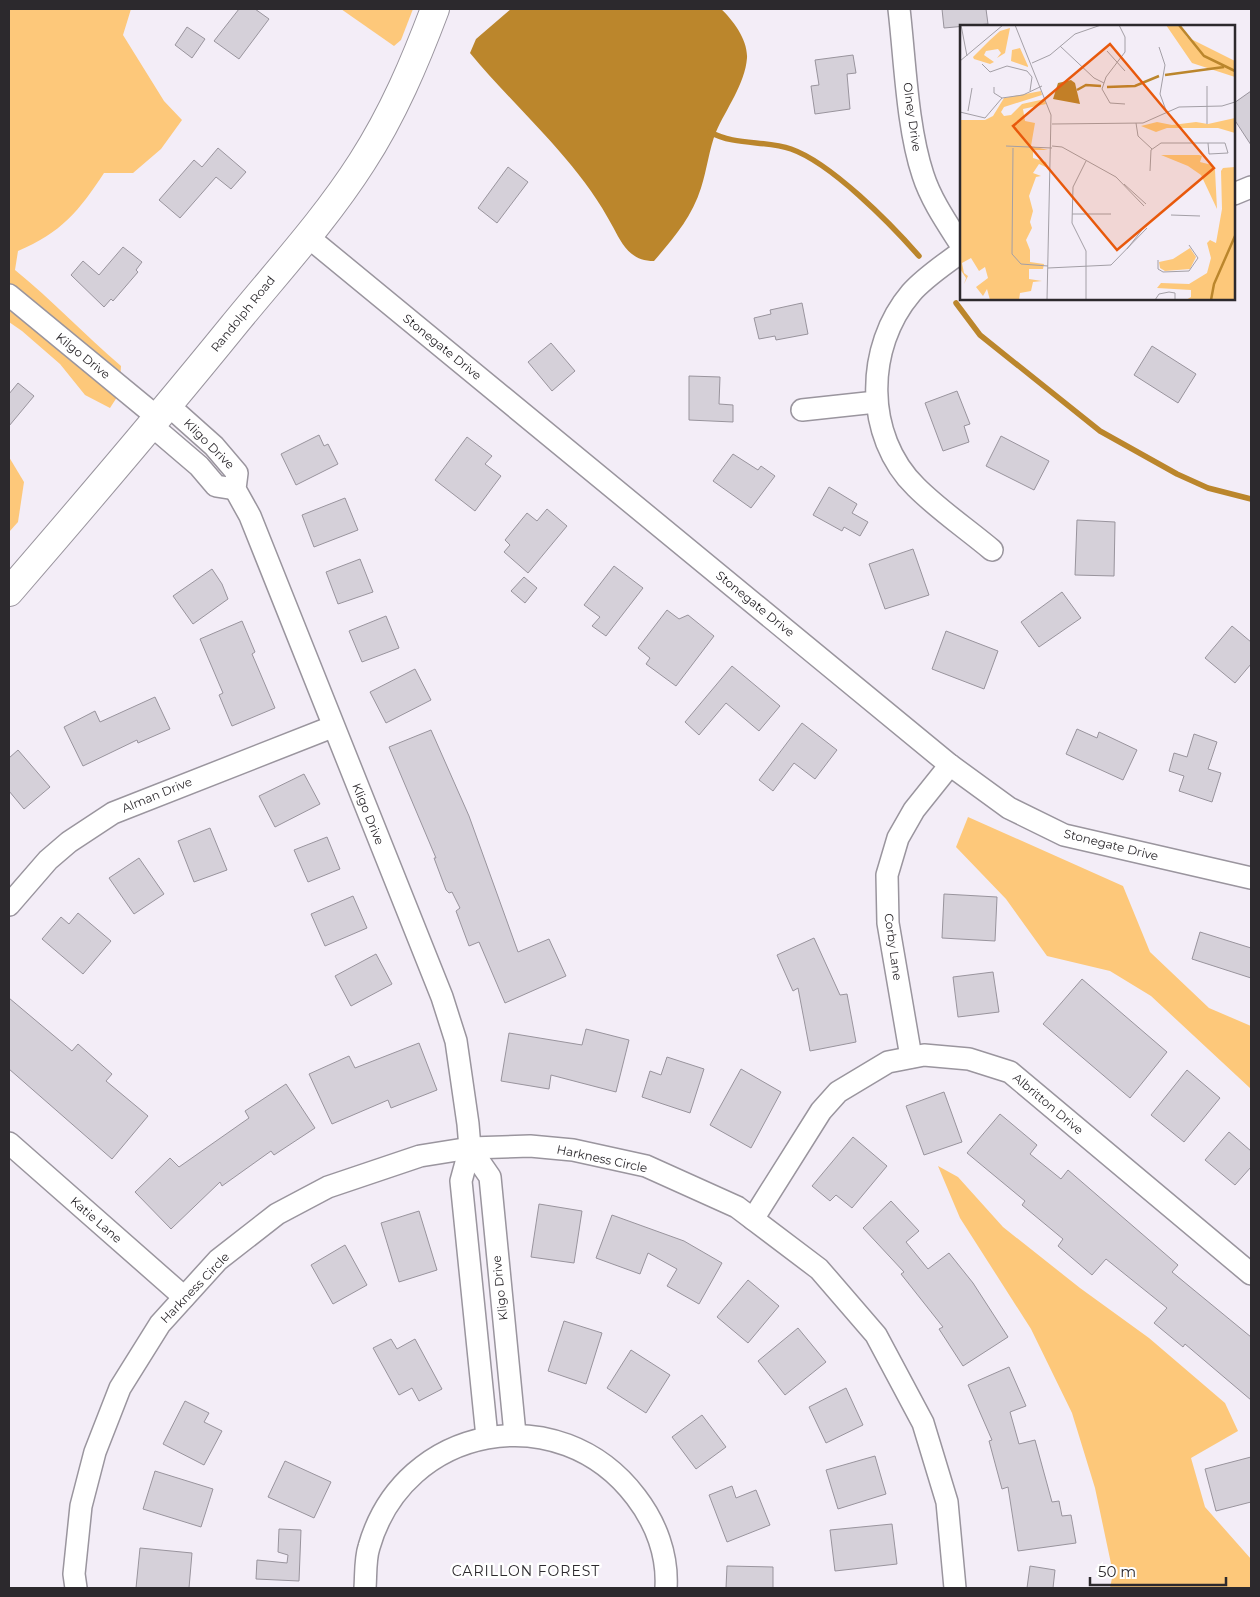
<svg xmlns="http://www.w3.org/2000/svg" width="1260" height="1597" font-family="Montserrat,sans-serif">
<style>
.green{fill:#fdc87a}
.water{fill:#bb862c}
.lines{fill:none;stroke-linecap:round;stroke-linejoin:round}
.stream{stroke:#bb862c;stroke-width:5.5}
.building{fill:#d5d0d9;stroke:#99949d}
.street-casing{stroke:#9a959e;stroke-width:24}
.secondary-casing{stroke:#9a959e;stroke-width:30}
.street{stroke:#fff;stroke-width:21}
.secondary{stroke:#fff;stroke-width:28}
.labels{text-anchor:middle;stroke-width:5;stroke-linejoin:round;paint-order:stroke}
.street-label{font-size:12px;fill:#2c292d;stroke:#fff}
.neighbourhood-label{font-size:14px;letter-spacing:1px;fill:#2c292d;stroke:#fff}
.inset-river{fill:none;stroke:#bb862c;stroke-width:2.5}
.inset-road{fill:none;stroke:#a39fa6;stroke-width:1}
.view{fill:#e8590c;fill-opacity:0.15;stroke:#e8590c;stroke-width:2.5}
.inset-edge{fill:none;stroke:#2c292d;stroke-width:2.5}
</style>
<rect width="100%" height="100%" fill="#f3edf7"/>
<g class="green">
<path d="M9 9H131L123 35 164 101 182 120 161 149 133 173H104C79 211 61 233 18 251L15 270C52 300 85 335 121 366L119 394 110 408 85 395 60 364 22 331 9 322Z"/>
<path d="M341 9H413L401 40 394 46Z"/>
<path d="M9 457 24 482 18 522 9 532Z"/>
<path d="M968 817 1123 886 1150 952 1209 1008 1251 1026V1089L1151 996 1110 971 1047 956 1006 899 956 847Z"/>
<path d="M938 1166 958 1177 1003 1227 1080 1288 1149 1338 1225 1403 1238 1431 1191 1458 1205 1507 1251 1559V1588H1110L1113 1573 1095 1488 1072 1413 1031 1329 960 1218Z"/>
</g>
<path class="water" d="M511 9H721C733 20 748 40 747 58 745 84 726 109 716 132 709 149 707 170 701 188 692 217 673 239 654 261 631 261 623 246 613 227 578 160 518 111 470 53L476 39Z"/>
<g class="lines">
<g class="stream">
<path d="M710 132C735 146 765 140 791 149 831 163 890 223 919 256"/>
<path d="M956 303 980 335 1100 431 1177 474 1208 488 1251 499"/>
</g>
</g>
<g class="building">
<path d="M239 9H255L269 19 239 59 214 41Z"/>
<path d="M942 9H986L988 24 944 28Z"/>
<path d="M187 27 205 39 192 58 175 45Z"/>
<path d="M853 55 856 73 847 74 850 109 815 114 811 86 819 85 815 60Z"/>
<path d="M1251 91V145L1234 119V103Z"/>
<path d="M218 148 246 172 231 189 216 177 180 218 159 200 194 160 202 167Z"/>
<path d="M508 167 528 182 497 223 478 208Z"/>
<path d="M123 247 142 262 136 270 138 272 113 301 111 299 104 307 71 275 83 261 99 275Z"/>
<path d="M802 303 808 334 776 340 775 336 759 339 754 318 771 314 770 310Z"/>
<path d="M551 343 575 371 552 391 528 362Z"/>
<path d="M1152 346 1196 374 1178 403 1134 375Z"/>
<path d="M689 376 720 377 719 404 733 405V422L689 420Z"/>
<path d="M18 383 34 396 9 426V394Z"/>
<path d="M957 391 970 424 964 426 969 442 943 451 925 403Z"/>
<path d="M319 435 324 446 328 444 338 464 296 485 281 454Z"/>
<path d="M1001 436 1049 461 1034 490 986 466Z"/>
<path d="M467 437 492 456 485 464 501 476 475 511 435 480Z"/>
<path d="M733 454 758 470 761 466 775 476 751 508 713 481Z"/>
<path d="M829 487 857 504 852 513 868 522 860 536 844 527 842 531 813 515Z"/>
<path d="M345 498 358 530 314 547 302 515Z"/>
<path d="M547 509 567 526 528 573 504 552 510 545 505 540 527 513 537 521Z"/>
<path d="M1077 520 1115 522 1114 576 1075 575Z"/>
<path d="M913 549 929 595 885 609 869 564Z"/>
<path d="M360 559 373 592 338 604 326 572Z"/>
<path d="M614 566 643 588 606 636 592 626 600 617 584 605Z"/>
<path d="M212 569 222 584 228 599 193 624 173 596Z"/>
<path d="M524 577 537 588 525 603 511 591Z"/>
<path d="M1062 592 1081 618 1039 647 1021 622Z"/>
<path d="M667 610 679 619 688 615 714 636 676 686 646 664 650 658 638 648Z"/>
<path d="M386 616 399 648 362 662 349 631Z"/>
<path d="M242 621 255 652 252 654 275 708 232 726 219 695 223 693 200 639Z"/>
<path d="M1232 626 1251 642V664L1235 683 1205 658Z"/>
<path d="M946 631 998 651 984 689 932 669Z"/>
<path d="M732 666 780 706 759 731 726 703 699 735 685 722Z"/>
<path d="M415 669 431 700 386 723 370 692Z"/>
<path d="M155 697 170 729 138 743 137 740 83 766 64 727 95 711 100 722Z"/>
<path d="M802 723 837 750 815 779 794 763 773 791 759 780Z"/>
<path d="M1077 729 1097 738 1099 732 1137 750 1123 780 1066 754Z"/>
<path d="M431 730 469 816 518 952 549 939 566 976 505 1003 479 942 469 946 456 911 460 908 452 892 449 893 446 890 434 858H436L389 747Z"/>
<path d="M1194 734 1217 742 1208 769 1221 773 1212 802 1179 791 1184 776 1169 771 1174 753 1187 757Z"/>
<path d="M18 750 50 787 24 809 9 791V758Z"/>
<path d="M304 774 320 804 275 827 259 796Z"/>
<path d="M210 828 227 870 194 882 178 841Z"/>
<path d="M327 837 340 869 308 882 294 850Z"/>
<path d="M139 858 164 894 134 914 109 878Z"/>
<path d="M944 894 997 897 995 941 942 938Z"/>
<path d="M353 896 367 928 325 946 311 914Z"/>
<path d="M78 913 111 941 83 974 42 939 61 917 69 924Z"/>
<path d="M1200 932 1251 948V978L1192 959Z"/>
<path d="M814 938 840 995 847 994 856 1042 810 1051 798 988 793 991 777 955Z"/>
<path d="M376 954 392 984 351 1006 335 976Z"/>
<path d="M993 972 999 1012 958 1017 953 977Z"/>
<path d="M1082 979 1167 1052 1130 1098 1043 1024Z"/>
<path d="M9 998 72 1051 78 1044 112 1074 106 1081 148 1116 112 1159 9 1069Z"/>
<path d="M586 1029 629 1040 616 1092 551 1075 549 1089 501 1081 509 1033 582 1045Z"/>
<path d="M419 1043 437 1090 391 1108 388 1100 332 1124 309 1074 349 1056 355 1068Z"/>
<path d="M667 1057 704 1069 690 1113 642 1097 650 1071 661 1075Z"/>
<path d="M741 1069 781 1092 751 1148 710 1125Z"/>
<path d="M1187 1070 1220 1098 1184 1142 1151 1115Z"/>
<path d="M286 1084 315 1128 274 1155 271 1151 222 1186 220 1182 171 1229 135 1192 170 1158 179 1167 249 1118 245 1111Z"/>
<path d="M944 1092 962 1142 924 1155 906 1106Z"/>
<path d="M1000 1114 1037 1145 1030 1154 1061 1179 1068 1170 1178 1265 1172 1272 1251 1337V1400L1185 1344 1183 1347 1154 1323 1167 1308 1106 1259 1092 1275 1058 1246 1063 1239 1022 1205 1025 1201 967 1153Z"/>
<path d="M1229 1132 1251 1151V1167L1235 1185 1205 1160Z"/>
<path d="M853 1137 887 1166 852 1208 836 1195 830 1201 812 1186Z"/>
<path d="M891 1201 919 1231 906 1242 928 1269 949 1253 973 1283 1008 1337 963 1366 939 1329 943 1327 901 1274 904 1272 863 1228Z"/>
<path d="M539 1204 582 1211 574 1263 531 1257Z"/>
<path d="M419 1211 437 1270 399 1282 381 1223Z"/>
<path d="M612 1215 684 1241 722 1263 699 1304 667 1286 677 1269 648 1253 640 1274 596 1258Z"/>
<path d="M345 1245 367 1285 333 1304 311 1265Z"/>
<path d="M748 1280 779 1306 748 1343 717 1317Z"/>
<path d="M564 1321 602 1333 586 1384 548 1371Z"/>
<path d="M798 1328 826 1362 785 1395 758 1361Z"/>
<path d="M391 1339 397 1349 415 1339 442 1389 419 1401 412 1388 399 1395 373 1348Z"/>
<path d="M631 1350 670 1375 646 1413 607 1388Z"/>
<path d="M1009 1367 1026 1406 1010 1412 1019 1444 1035 1440 1052 1502 1059 1501 1062 1516 1071 1515 1076 1543 1018 1551 1008 1487 1002 1489 989 1441 992 1440 968 1385Z"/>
<path d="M846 1388 863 1425 826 1443 809 1407Z"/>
<path d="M185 1401 209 1413 204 1422 222 1431 204 1465 163 1444Z"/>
<path d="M702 1415 726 1447 696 1469 672 1437Z"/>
<path d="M875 1456 886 1494 838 1509 826 1470Z"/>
<path d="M1251 1457V1502L1216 1511 1205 1469Z"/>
<path d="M285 1461 331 1482 314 1518 268 1497Z"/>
<path d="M155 1471 213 1489 201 1527 143 1509Z"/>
<path d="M732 1486 736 1498 756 1490 770 1525 727 1542 709 1495Z"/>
<path d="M892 1524 897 1564 835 1571 830 1530Z"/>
<path d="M279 1529 301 1530 299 1581 256 1579 257 1560 287 1563 288 1555 278 1552Z"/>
<path d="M140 1548 192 1553 189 1588H136Z"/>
<path d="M727 1566 773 1567V1588H726Z"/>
<path d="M1030 1566 1055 1570 1053 1588H1027Z"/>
</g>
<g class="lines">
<g class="street-casing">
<g id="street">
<path d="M899 9C905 60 907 127 923 175 931 200 947 223 961 245"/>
<path d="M1234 194 1251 187"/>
<path d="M307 236 950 765 1009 808 1064 835 1251 878"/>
<path d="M961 252C944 265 925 277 911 293 865 347 864 436 916 487 939 510 967 529 992 550"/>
<path d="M9 295 157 417"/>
<path d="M168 405 214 446 237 473 235 489 250 516 442 997 456 1041 468 1124 470 1148 461 1181 487 1437"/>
<path d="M802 410 876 402"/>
<path d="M151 425 199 466 216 486 235 489"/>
<path d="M9 905 48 860 69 842 113 813 332 727"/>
<path d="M911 1057 888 923 887 875 898 838 914 810 950 765"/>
<path d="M9 1143 184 1297"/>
<path d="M470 1148 490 1177 515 1434"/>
<path d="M753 1219 821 1111 838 1092 888 1062 924 1055 969 1059 1010 1072 1251 1274"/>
<path d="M76 1588 74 1574 81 1506 95 1452 120 1388 160 1324 218 1260 277 1214 328 1187 420 1156 470 1148 530 1146 573 1150 646 1166 737 1207 819 1269 876 1335 923 1423 947 1502 955 1588"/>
<path d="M365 1588C366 1575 365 1559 369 1547 404 1424 560 1396 636 1497 656 1523 668 1555 666 1588"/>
</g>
</g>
<g class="secondary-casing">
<path id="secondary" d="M9 592C85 504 160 416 233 326 277 272 325 220 362 162 393 114 415 62 435 9"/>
</g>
<use href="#street" class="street"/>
<use href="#secondary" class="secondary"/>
</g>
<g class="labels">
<g class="street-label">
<text transform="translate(912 117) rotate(82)" y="4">Olney Drive</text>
<text transform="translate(243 314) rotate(-51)" y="4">Randolph Road</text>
<text transform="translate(442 347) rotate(39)" y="4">Stonegate Drive</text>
<text transform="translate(83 356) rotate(39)" y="4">Kilgo Drive</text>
<text transform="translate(209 444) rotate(45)" y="4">Kligo Drive</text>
<text transform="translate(755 604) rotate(39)" y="4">Stonegate Drive</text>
<text transform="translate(157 795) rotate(-22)" y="4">Alman Drive</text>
<text transform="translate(368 814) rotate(68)" y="4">Kligo Drive</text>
<text transform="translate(1111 845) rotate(14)" y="4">Stonegate Drive</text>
<text transform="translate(893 947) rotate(82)" y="4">Corby Lane</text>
<text transform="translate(1048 1104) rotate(40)" y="4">Albritton Drive</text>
<text transform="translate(602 1159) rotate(12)" y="4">Harkness Circle</text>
<text transform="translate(96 1220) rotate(41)" y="4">Katie Lane</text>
<text transform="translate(195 1288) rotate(-46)" y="4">Harkness Circle</text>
<text transform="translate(500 1288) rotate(-96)" y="4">Kligo Drive</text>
</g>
<g class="neighbourhood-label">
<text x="526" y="1576">CARILLON FOREST</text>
</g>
</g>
<g transform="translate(960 25)">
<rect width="275" height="275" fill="#f3edf7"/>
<path d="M206 0H219L227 12 275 36V52L232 38ZM50 3 45 28 37 33 41 28 38 24 26 26 24 30 34 37 30 39 14 34 13 32 30 15 40 6ZM60 23 68 41V42L51 36 52 25ZM81 66 82 70 44 82 41 87 44 91 51 90 62 79 85 74 86 79 63 84 65 96 75 98 71 121 88 125H74L73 128V133L86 137 88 143 79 139 73 148 81 151 76 152 69 171 73 186 70 197 72 203 66 215 70 225V237L84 239 83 244H69V254L82 256 73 257 71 266 60 268 59 275H30L27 264 23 271 16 262 28 253 25 242 19 246 11 233 2 238 4 248 8 251 4 259 6 253 0 244V95H25L33 91 44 73ZM275 93V108L258 103H207L196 107 181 101 197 97 212 100 236 97 248 99ZM201 130H239L242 131 240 137 252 140 255 145 257 184 241 150 228 141ZM275 142V275H226L231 272V265L197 263 201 258 229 259 247 248 251 233 247 218 250 215 256 218 262 184 261 146 263 143ZM230 223 236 232 230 244 205 246 200 243 199 237 213 234Z" fill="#fdc87a"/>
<path d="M111 55 115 58 120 79 93 74 98 58Z" fill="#bb862c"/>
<path class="inset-river" d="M219 0 244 31 275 46M205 50 264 42M147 62 175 61 199 51M117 65 126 60 141 61M251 275 254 259 275 211"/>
<path class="inset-road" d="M1 0 7 31M55 0 91 90 87 275M159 0 165 12V27L146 52 142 64 150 78 165 79M100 21 134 53 144 58M199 22 205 40 200 69 207 88M147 26 165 46M0 36 43 0M72 38 90 30 115 9 141 0M22 39 30 47 47 41 67 46 72 52 70 66M34 62V68L42 73M8 86 12 63M0 87 25 93 42 73 63 70 82 61M176 98 178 111 192 124M92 99 183 98 219 82 262 81 275 77M247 99V61M46 121 92 123M92 121 102 122 156 152 184 181M53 123 52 229 61 239 88 241M190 146 191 125 201 118H265L268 128 249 129 248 118M164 159 186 179M112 189H151M211 190 240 191M167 224 185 201M198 235V244L203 247 229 246 238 233 229 220M88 243 151 240 187 203M126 275V226L112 198 113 162 126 136M195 275 199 269 209 267 215 268V275"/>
<path class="view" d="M150 19 254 143 157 225 53 101Z"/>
<rect width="275" height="275" class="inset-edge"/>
</g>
<rect width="1260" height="1597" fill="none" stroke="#2c292d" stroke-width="20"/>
<path d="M1090 1577v8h136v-8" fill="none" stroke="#2c292d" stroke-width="2.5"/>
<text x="1098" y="1577" font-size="15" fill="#2c292d" stroke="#ffffff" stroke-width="4" paint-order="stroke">50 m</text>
</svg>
